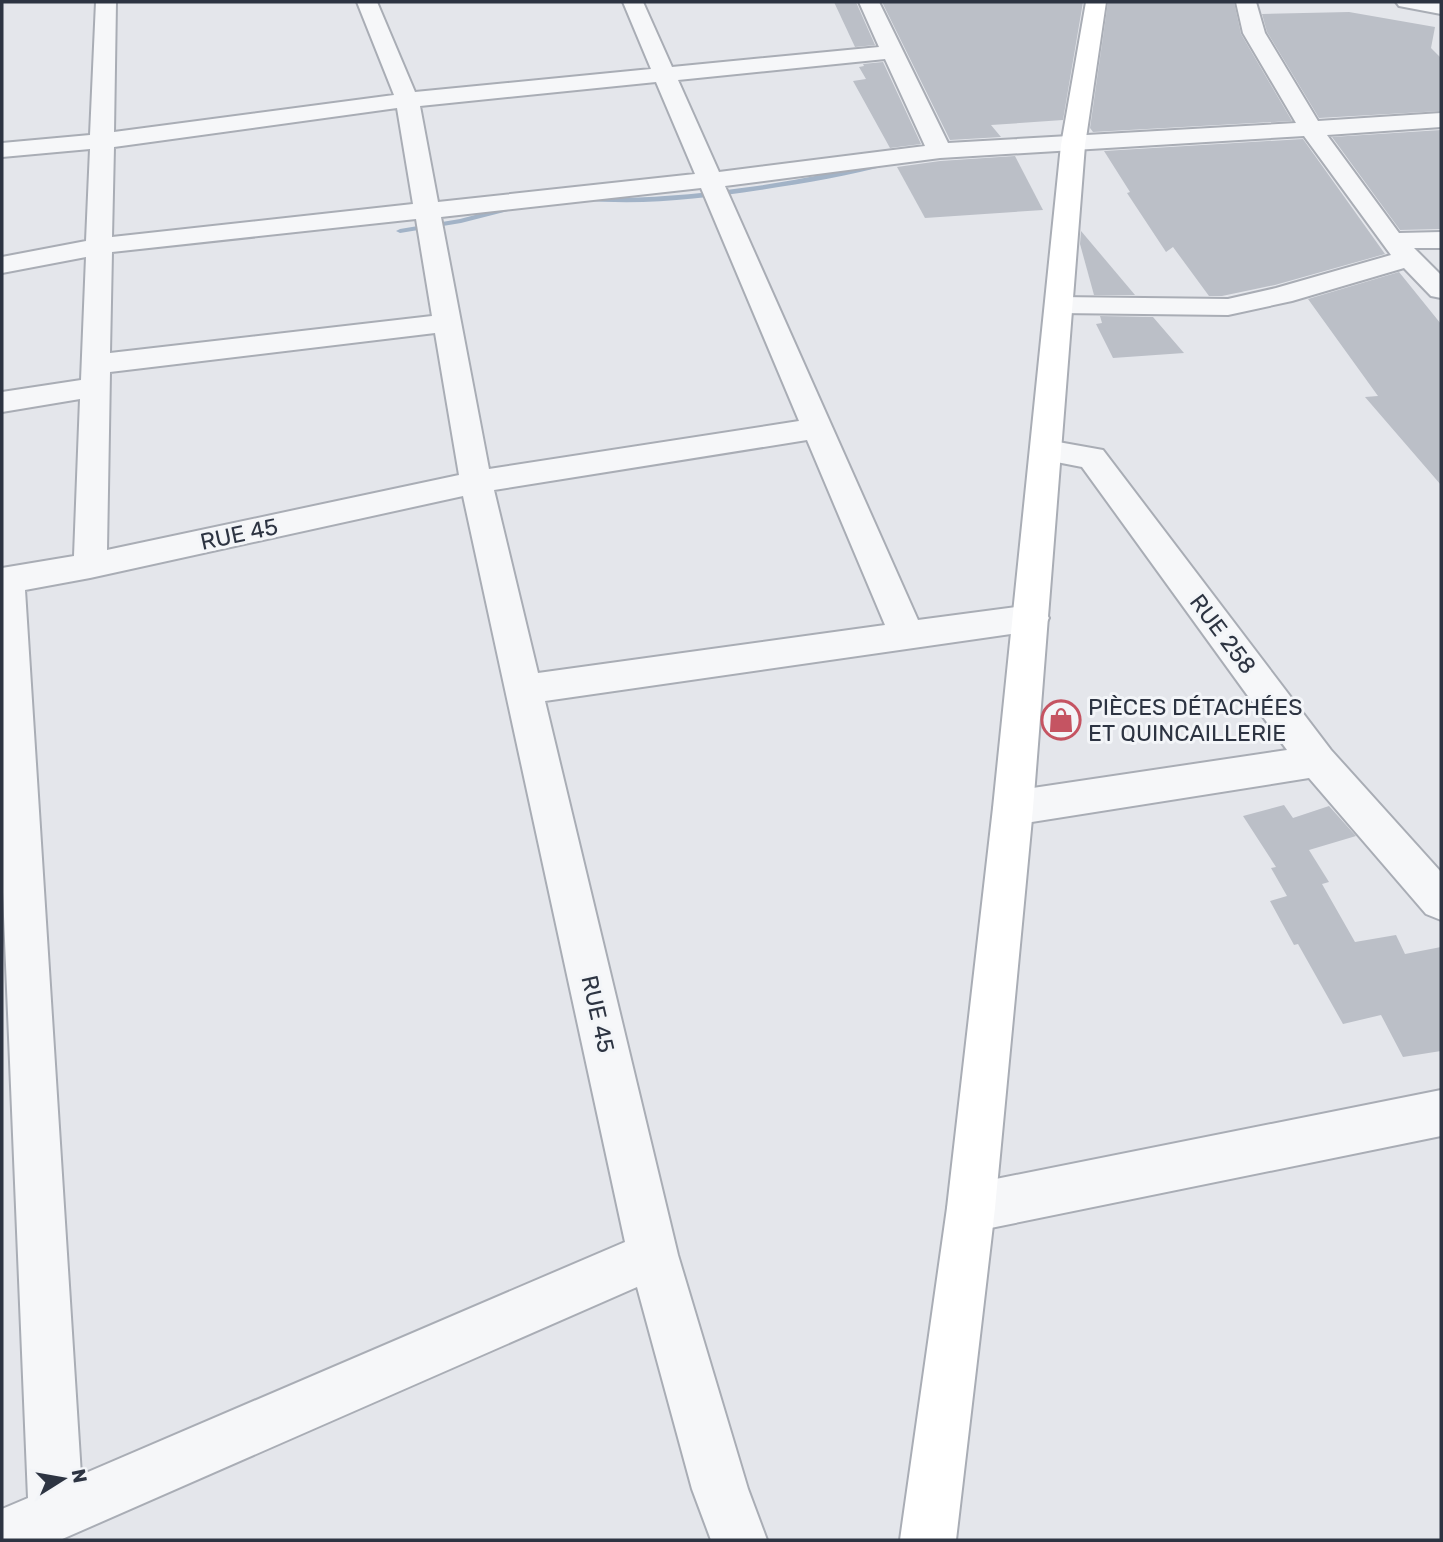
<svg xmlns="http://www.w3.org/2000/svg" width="1443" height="1542" font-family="Rubik,sans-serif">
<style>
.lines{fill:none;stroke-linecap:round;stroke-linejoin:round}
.stream{fill:#a2b3c7;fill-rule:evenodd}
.building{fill:#bbbfc7}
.street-casing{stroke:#a9adb5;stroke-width:4}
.secondary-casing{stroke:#a9adb5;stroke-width:4}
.street{fill:#f6f7f9;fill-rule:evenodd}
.secondary{fill:#fff;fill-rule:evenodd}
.labels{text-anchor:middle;stroke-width:6;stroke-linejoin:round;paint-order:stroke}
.street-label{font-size:23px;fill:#2d3442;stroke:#f3f5f8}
.poi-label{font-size:23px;fill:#2d3442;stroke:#f3f5f8;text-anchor:start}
</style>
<rect width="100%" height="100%" fill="#e4e6eb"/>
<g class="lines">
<g class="stream">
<path d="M889 160 893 162 892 164C849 176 805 183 760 190 700 199 640 206 579 200L575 198 579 196C639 201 697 194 757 186 801 179 845 171 889 160Z"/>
<path d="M509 206H512V210L461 223 400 233 396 231 400 229 460 219Z"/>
</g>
</g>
<g class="building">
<path d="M834 2H856L875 45 855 47Z"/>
<path d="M882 2H1083L1063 120 991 125 1001 137 950 140Z"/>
<path d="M1108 2H1234L1241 34 1292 121 1093 132 1090 128Z"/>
<path d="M1349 12 1435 27 1431 48 1441 58V111L1319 118 1267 32 1262 14Z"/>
<path d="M883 62 921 144 890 148 853 81 866 79 859 67 864 66 863 64Z"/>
<path d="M1441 130V229L1400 230 1332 137Z"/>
<path d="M1303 139 1385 254 1275 285 1222 296H1209L1173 247 1166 252 1127 193 1130 192 1104 151Z"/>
<path d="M1015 156 1043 210 925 218 897 167 940 161Z"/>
<path d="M1081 231 1135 295H1094L1080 244Z"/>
<path d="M1399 272 1441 324V485L1365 397 1378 396 1308 299Z"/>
<path d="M1100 316 1153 317 1184 353 1113 358 1096 324 1102 323Z"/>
<path d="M1284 805 1293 818 1329 806 1356 836 1309 850 1329 882 1322 884 1355 942 1396 935 1405 954 1441 947V1051L1403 1057 1381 1015 1343 1024 1298 944 1294 945 1270 901 1287 896 1271 868 1276 867 1243 816Z"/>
</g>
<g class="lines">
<g class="street-casing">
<g id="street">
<path d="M96 2H116L114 132 394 95 357 2H377L415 92 651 69 623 2H643L672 67 879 47 859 2H879L948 143 1296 123 1243 33 1236 2H1256L1265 33 1318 121 1441 113V127L1327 135 1399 233 1441 232V248H1414L1441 275V298L1431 296 1404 268 1292 301 1228 315 1059 313 1049 311 1045 305 1049 299 1059 297 1228 299 1276 288 1391 255 1304 136 940 158 725 186 918 620 1032 605 1044 609 1049 618 1044 627 1032 631 545 701 678 1255 748 1489 767 1540H711L692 1489 637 1287 60 1540H2V1509L28 1498 2 868V568L74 556 80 399 2 412V392L81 380 86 257 2 273V257L86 241 90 149 2 157V143L90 135ZM885 59 925 146 719 172 678 80ZM656 82 695 174 438 202 420 106ZM397 108 413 204 112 237 114 147ZM701 188 799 421 489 469 441 217ZM416 219 432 316 110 353 112 252ZM435 333 459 475 107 550 110 372ZM807 440 885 625 538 673 494 490ZM463 496 625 1242 81 1475 25 590 90 578Z"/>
<path d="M1396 2H1441V14L1399 6Z"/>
<path d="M1047 440 1103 450 1331 750 1441 872V920L1426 914 1309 778 1013 825 999 820 993 808 999 796 1013 791 1287 750 1082 467 1036 458 1031 451 1036 444Z"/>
<path d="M1441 1090V1136L971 1232 954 1225 947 1208 954 1191 971 1184Z"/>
</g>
</g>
<g class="secondary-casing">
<path id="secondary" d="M1086 2H1106L1085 145 1033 808 995 1208 956 1540H900L947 1208 993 808 1061 145Z"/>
</g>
<use href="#street" class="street"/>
<use href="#secondary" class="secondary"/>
</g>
<defs>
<g id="shop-ring" transform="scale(2.0125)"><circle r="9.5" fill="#f3f5f8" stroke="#c55462" stroke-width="1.5"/><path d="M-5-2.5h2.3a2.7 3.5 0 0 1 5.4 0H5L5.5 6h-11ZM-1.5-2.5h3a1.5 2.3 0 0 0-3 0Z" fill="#c55462"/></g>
</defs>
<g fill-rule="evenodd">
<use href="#shop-ring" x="1061" y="720"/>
</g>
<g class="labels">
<g class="street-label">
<text transform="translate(239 534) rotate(-12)" y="8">RUE 45</text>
<text transform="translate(1223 634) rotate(53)" y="8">RUE 258</text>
<text transform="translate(598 1014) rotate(77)" y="8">RUE 45</text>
</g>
<g class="poi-label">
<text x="1088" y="715">PIÈCES DÉTACHÉES<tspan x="1088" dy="26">ET QUINCAILLERIE</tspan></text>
</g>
</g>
<rect width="1443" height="1542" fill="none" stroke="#2d3442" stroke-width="7"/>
<g transform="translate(63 1479) rotate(79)" stroke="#f3f5f8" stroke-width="5" paint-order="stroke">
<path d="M0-5L12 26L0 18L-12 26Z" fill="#2d3442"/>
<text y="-10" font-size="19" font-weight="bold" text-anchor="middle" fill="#2d3442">N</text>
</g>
</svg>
